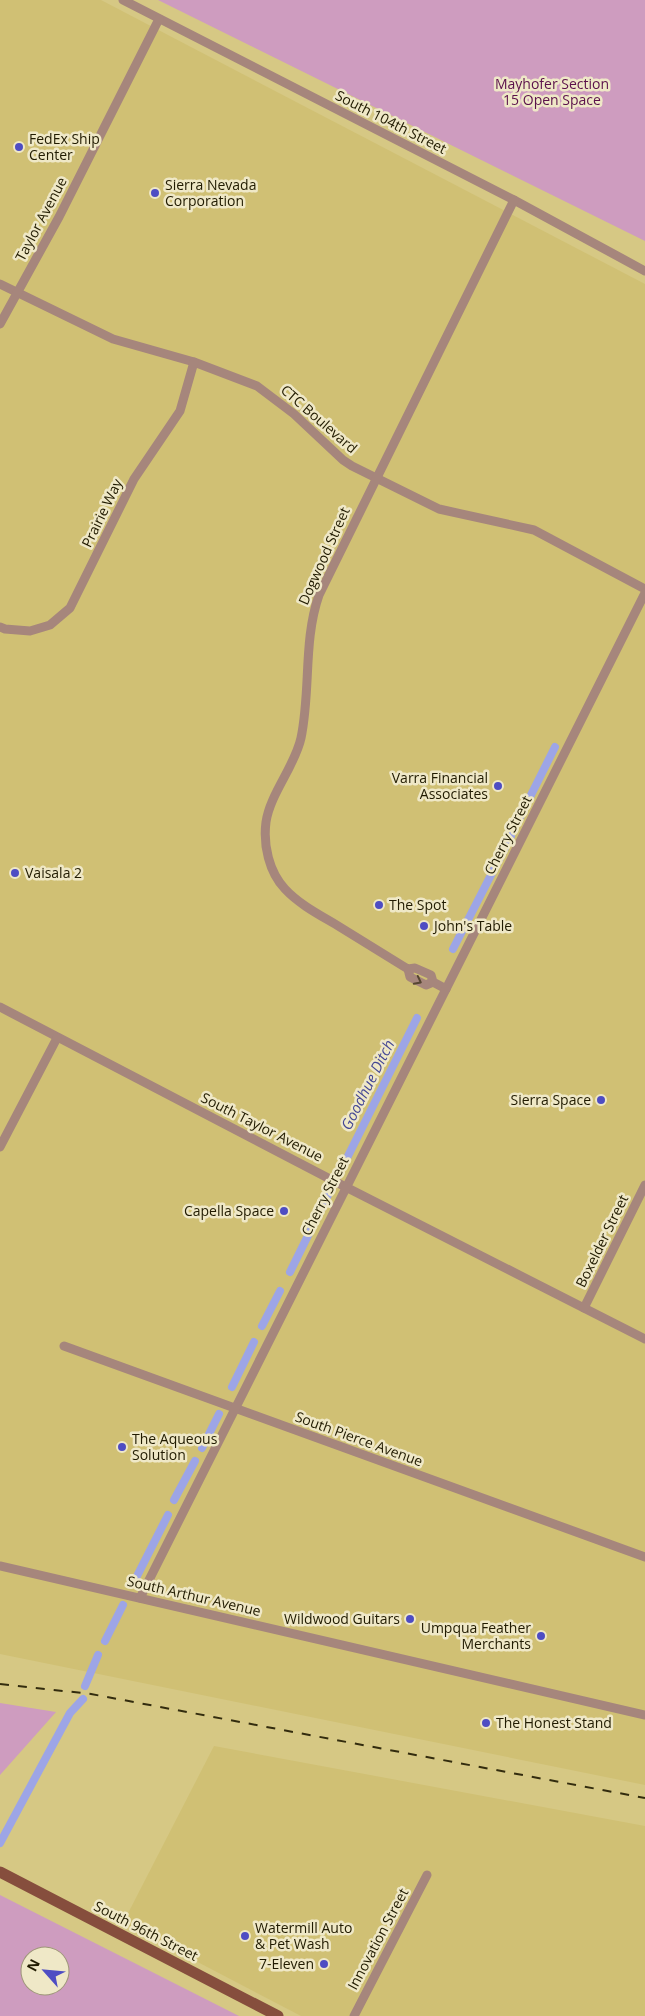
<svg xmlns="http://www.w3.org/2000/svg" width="645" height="2016" font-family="'Open Sans',sans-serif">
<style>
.built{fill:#d0c074}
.green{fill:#ce9cbf;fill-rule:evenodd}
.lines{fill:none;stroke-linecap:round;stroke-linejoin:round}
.canal{stroke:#9da5e6;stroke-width:8}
.minor{stroke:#a6867c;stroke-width:9}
.major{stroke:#864e3d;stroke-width:11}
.rail{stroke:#332c0e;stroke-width:2;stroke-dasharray:9 9;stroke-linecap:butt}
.oneway{stroke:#564632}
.poi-dot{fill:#4e4dc3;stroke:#efe8c7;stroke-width:2}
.labels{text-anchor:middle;stroke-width:5;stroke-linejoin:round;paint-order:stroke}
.park-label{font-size:14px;fill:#5b114b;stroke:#efe8c7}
.street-label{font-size:14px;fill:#211b01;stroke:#efe8c7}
.poi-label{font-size:14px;fill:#211b01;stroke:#efe8c7;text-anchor:start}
.water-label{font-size:15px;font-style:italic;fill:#444794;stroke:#efe8c7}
</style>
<rect width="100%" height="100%" fill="#d6c884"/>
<g class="built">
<path d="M0 0H101L645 284V1785L0 1654Z"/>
<path d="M214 1746 645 1826V2016H301L123 1923Z"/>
</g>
<g class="green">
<path d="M158 0H645V241Z"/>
<path d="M0 1703 56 1712 0 1775Z"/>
<path d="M0 1895 239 2016H0ZM30 1956H60V1986H30Z"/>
</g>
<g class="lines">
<g class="canal">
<path d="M519 819 555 747"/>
<path d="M453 949 511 836"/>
<path d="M344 1164 417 1018"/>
<path d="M290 1272 330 1191"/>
<path d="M262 1326 280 1291"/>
<path d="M232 1387 254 1342"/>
<path d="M202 1448 219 1414"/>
<path d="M174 1500 195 1461"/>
<path d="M134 1582 168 1515"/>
<path d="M105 1641 123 1605"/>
<path d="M85 1686 98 1655"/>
<path d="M0 1843 70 1713 83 1699"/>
</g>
<g class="minor">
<path d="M123 0 514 200 645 271"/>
<path d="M0 284 113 339 194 362 257 386 294 414 343 460 352 466 439 509 534 530 645 589"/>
<path d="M0 324 59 217 159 19"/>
<path d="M0 627 5 629 30 631 50 625 70 608 134 479 180 411 194 362"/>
<path d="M408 969 410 977 426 985 433 982"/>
<path d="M446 989 433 982 431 975 415 968 408 969 403 966C380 952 358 938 335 924 318 914 299 904 285 889 269 872 263 845 266 822 270 794 295 766 301 738 311 690 303 641 319 595L514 200"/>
<path d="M0 1007 330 1179 645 1339"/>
<path d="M0 1147 57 1038"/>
<path d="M584 1308 645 1185"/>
<path d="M64 1346 645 1557"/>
<path d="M0 1566 645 1715"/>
<path d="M140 1598 645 593"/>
<path d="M354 2016 427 1875"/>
</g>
<path class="major" d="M0 1872 278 2016"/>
<path class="rail" d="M0 1684 91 1694 645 1798"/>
</g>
<defs><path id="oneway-chevron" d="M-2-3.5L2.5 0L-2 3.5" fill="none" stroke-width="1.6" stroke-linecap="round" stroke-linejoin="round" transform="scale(1.25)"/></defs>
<use class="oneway" href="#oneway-chevron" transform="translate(418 981) rotate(27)"/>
<g class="poi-dot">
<circle cx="19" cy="147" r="5"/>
<circle cx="155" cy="193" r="5"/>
<circle cx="498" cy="786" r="5"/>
<circle cx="15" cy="873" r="5"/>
<circle cx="379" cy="905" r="5"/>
<circle cx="424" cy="926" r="5"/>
<circle cx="601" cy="1100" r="5"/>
<circle cx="284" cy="1211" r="5"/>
<circle cx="122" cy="1447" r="5"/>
<circle cx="410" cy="1619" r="5"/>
<circle cx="541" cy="1636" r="5"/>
<circle cx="486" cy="1723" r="5"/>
<circle cx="245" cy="1936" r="5"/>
<circle cx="324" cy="1964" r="5"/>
</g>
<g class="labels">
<g class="park-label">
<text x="552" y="89">Mayhofer Section<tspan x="552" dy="16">15 Open Space</tspan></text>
</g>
<g class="street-label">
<text transform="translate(391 122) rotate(27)" y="5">South 104th Street</text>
<text transform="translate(41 219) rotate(-62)" y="5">Taylor Avenue</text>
<text transform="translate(319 419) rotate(41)" y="5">CTC Boulevard</text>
<text transform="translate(102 513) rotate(-64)" y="5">Prairie Way</text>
<text transform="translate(324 556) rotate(-66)" y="5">Dogwood Street</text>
<text transform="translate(508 835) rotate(-63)" y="5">Cherry Street</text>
<text transform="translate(262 1127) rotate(27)" y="5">South Taylor Avenue</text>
<text transform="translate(325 1196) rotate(-63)" y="5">Cherry Street</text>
<text transform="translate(602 1241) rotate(-64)" y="5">Boxelder Street</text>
<text transform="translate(359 1439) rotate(20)" y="5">South Pierce Avenue</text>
<text transform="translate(194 1596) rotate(13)" y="5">South Arthur Avenue</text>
<text transform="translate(146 1931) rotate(27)" y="5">South 96th Street</text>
<text transform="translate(378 1939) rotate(-62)" y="5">Innovation Street</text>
</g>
<g class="poi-label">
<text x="29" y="144">FedEx Ship<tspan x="29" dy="16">Center</tspan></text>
<text x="165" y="190">Sierra Nevada<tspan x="165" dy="16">Corporation</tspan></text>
<text x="488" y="783" text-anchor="end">Varra Financial<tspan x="488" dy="16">Associates</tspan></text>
<text x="25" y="878">Vaisala 2</text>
<text x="389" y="910">The Spot</text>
<text x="434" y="931">John's Table</text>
<text x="591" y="1105" text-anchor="end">Sierra Space</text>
<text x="274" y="1216" text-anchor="end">Capella Space</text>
<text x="132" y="1444">The Aqueous<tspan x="132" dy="16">Solution</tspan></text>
<text x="400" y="1624" text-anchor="end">Wildwood Guitars</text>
<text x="531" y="1633" text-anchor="end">Umpqua Feather<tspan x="531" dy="16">Merchants</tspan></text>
<text x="496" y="1728">The Honest Stand</text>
<text x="255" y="1933">Watermill Auto<tspan x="255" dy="16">&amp; Pet Wash</tspan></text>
<text x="314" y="1969" text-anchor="end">7-Eleven</text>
</g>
<g class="water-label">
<text transform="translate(368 1085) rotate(-63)" y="5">Goodhue Ditch</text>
</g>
</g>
<g transform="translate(45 1971) rotate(297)"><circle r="24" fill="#efe8c7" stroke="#9d9678"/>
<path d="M0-4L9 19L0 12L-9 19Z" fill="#4e4dc3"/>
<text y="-8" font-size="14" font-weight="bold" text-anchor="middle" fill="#211b01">N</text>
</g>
</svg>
